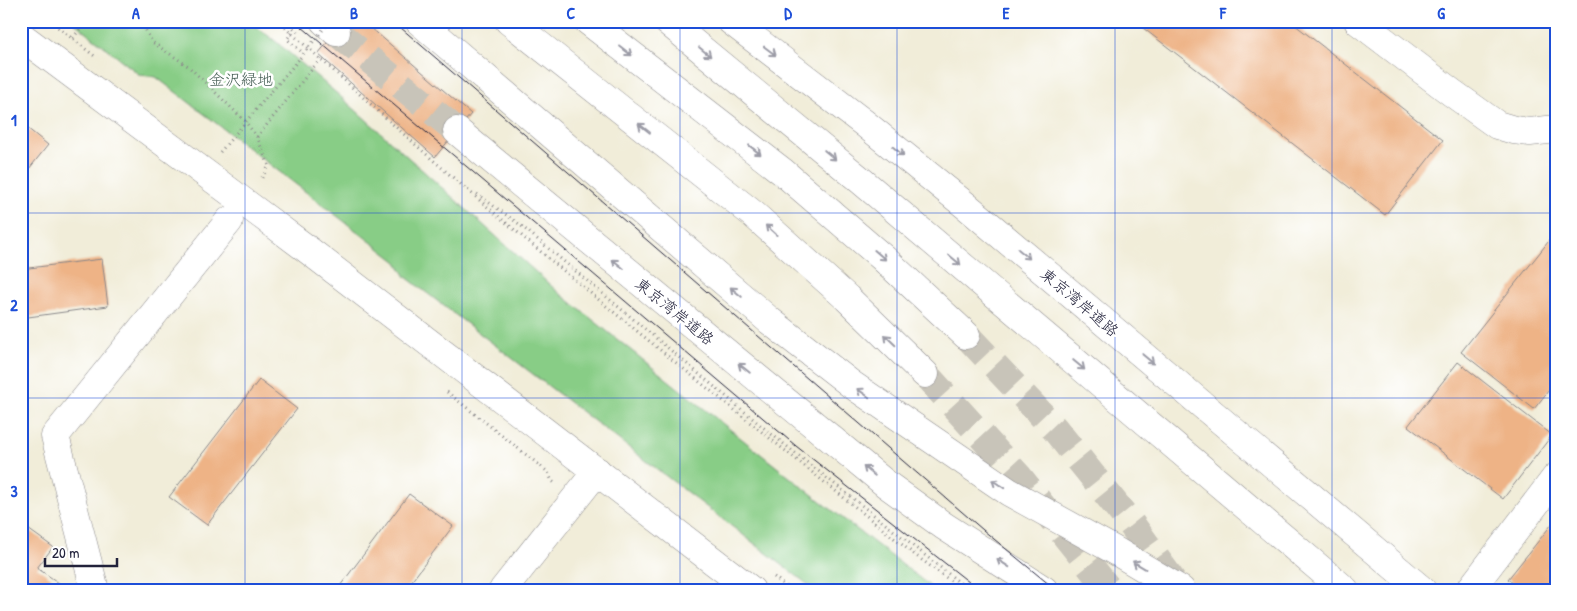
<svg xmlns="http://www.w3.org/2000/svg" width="1577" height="611" font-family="'Patrick Hand','Klee One',sans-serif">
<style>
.green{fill:#88cd86;stroke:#557860}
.building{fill:#eeb386}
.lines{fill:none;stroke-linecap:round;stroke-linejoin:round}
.highway-tunnel{stroke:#c8c4b9;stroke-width:28;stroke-dasharray:28 14;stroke-linecap:butt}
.minor-casing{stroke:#8a888a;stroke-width:29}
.highway-casing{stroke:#8a888a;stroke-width:29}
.path{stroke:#8a888a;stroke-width:3;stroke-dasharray:1 4;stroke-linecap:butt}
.minor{stroke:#fff;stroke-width:28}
.highway{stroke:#fff;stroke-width:28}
.tram{stroke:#22223b;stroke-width:1}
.path-bridge{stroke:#8a888a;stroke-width:3;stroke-dasharray:1 4;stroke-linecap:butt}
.oneway{stroke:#9c9ca7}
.grid{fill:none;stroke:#1d4ed8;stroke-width:1;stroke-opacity:0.55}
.labels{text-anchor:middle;stroke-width:5;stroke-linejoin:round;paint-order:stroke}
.park-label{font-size:16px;fill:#465e55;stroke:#fff}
.street-label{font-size:16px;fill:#22223b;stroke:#fff}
.neatline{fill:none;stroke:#1d4ed8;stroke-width:2}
.grid-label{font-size:16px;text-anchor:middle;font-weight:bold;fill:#1d4ed8}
</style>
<rect width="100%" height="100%" fill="#fff"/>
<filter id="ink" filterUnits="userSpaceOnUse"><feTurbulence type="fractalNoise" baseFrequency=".02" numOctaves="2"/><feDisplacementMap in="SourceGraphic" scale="10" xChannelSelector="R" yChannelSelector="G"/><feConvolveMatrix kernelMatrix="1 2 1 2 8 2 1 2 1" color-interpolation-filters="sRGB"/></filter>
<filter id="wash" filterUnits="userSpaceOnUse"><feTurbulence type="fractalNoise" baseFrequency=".0096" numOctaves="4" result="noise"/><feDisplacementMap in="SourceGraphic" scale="20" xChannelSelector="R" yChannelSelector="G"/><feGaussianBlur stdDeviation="1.12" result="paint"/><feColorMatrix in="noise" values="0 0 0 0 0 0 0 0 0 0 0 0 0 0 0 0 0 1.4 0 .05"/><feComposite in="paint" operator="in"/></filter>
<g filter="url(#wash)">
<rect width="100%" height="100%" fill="#f1edd9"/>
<path class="green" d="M72 21H248L274 40 341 97 558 292 787 475 935 590H815L406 277 397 262 156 77 140 75Z"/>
<g id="blocks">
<g class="building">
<path d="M345 21H363L471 114 435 157 318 54Z"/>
<path d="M1134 21H1290L1443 140 1385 215Z"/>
<path d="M21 123 48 145 21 179Z"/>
<path d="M1556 232V381L1534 409 1461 352Z"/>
<path d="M102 259 108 306 21 318V269Z"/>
<path d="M1458 362 1552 435 1503 499 1408 426Z"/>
<path d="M259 380 297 409 207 525 169 497Z"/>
<path d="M409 494 453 526 405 590H337Z"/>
<path d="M1556 519V590H1511L1515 585 1508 579Z"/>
<path d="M21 524 53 547 37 568 59 583 54 590H21Z"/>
</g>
</g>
</g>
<g filter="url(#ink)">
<use href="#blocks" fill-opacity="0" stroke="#8a888a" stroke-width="1"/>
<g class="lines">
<g class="highway-tunnel">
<path d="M336 32 457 131"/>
<path d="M966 335 1054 428 1132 525 1179 590"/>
<path d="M925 374 1019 477 1109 590"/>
</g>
<g class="minor-casing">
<g id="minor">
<path d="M1358 21 1451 92 1497 125 1514 130 1530 132 1556 129"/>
<path d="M21 36 303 246 751 590"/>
<path d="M95 590 55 436 229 221"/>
<path d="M503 590 597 471"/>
<path d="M1470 590 1556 477"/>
</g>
</g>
<g class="highway-casing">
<g id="highway">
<path d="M324 21 336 32"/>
<path d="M419 21 770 321 851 384 1009 492 1114 550 1181 590"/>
<path d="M509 21 753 214 847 298 925 374"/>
<path d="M588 21 783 172 883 258 966 335"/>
<path d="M667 21 858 178 1345 590"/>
<path d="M731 21 864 123 970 209 1422 590"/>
<path d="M457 131 886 484 944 526 1044 590"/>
</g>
</g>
<g class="path">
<path d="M50 21 97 58"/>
<path d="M144 21 143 25 152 42 188 66 245 121 257 137 269 166 260 181"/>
<path d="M277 21C336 71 391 124 449 174 601 305 759 429 915 555L963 590"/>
<path d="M286 21 300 34"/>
<path d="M292 33 287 39 303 53"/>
<path d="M73 38 86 21"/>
<path d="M257 137 321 58"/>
<path d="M220 152 300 58"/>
<path d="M477 194 519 224 770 433 969 590"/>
<path d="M447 392 548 472 552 481 556 484"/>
<path d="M774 577 791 590"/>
</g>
<use href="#minor" class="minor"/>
<use href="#highway" class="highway"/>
<g class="tram">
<path d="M295 21 796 446 979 590"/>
<path d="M393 21 983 530 1056 590"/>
</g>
<path class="path-bridge" d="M300 58 330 21"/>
</g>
<defs><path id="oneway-shaft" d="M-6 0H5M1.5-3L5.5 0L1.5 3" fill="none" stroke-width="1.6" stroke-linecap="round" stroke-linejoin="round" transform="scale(1.25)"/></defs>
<g class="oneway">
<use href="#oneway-shaft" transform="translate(626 51) rotate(38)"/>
<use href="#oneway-shaft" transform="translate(770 51) rotate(37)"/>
<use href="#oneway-shaft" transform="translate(705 52) rotate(39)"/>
<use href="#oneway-shaft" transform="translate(644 128) rotate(-142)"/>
<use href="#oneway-shaft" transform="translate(755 150) rotate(38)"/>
<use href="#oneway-shaft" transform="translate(898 151) rotate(39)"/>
<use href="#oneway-shaft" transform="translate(830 155) rotate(40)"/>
<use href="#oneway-shaft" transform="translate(771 230) rotate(-138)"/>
<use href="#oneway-shaft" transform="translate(1024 254) rotate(40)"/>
<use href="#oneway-shaft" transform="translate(880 255) rotate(41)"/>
<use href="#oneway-shaft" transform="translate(955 260) rotate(40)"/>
<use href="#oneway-shaft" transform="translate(618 264) rotate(-141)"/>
<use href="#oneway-shaft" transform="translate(736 292) rotate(-140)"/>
<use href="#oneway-shaft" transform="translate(890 340) rotate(-136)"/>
<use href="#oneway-shaft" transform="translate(1148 359) rotate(40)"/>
<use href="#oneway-shaft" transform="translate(1079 365) rotate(40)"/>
<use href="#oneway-shaft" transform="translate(744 368) rotate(-141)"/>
<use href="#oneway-shaft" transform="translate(863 393) rotate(-145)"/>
<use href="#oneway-shaft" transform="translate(869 471) rotate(-141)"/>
<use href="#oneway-shaft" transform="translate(998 484) rotate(-146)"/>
<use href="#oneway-shaft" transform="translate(1003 563) rotate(-147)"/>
<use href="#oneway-shaft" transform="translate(1139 565) rotate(-149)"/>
</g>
</g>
<path class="grid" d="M245 21V590M462 21V590M680 21V590M897 21V590M1115 21V590M1332 21V590M21 213H1556M21 398H1556"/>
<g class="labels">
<g class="park-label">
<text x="241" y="85">金沢緑地</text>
</g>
<g class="street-label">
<text transform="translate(1080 302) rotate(40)" y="6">東京湾岸道路</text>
<text transform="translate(675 311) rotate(39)" y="6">東京湾岸道路</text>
</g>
</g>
<rect width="1577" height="611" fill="none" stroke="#fff" stroke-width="55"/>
<path d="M45 558v8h72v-8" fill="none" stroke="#22223b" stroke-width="2.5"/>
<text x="52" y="558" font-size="15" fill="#22223b" stroke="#ffffff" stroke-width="4" paint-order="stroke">20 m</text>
<rect x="28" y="28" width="1522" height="556" class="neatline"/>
<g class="grid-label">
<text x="136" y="19">A</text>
<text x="354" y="19">B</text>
<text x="571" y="19">C</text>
<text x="788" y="19">D</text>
<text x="1006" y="19">E</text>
<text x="1223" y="19">F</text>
<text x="1441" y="19">G</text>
<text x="14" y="126">1</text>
<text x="14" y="311">2</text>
<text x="14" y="497">3</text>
</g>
</svg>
